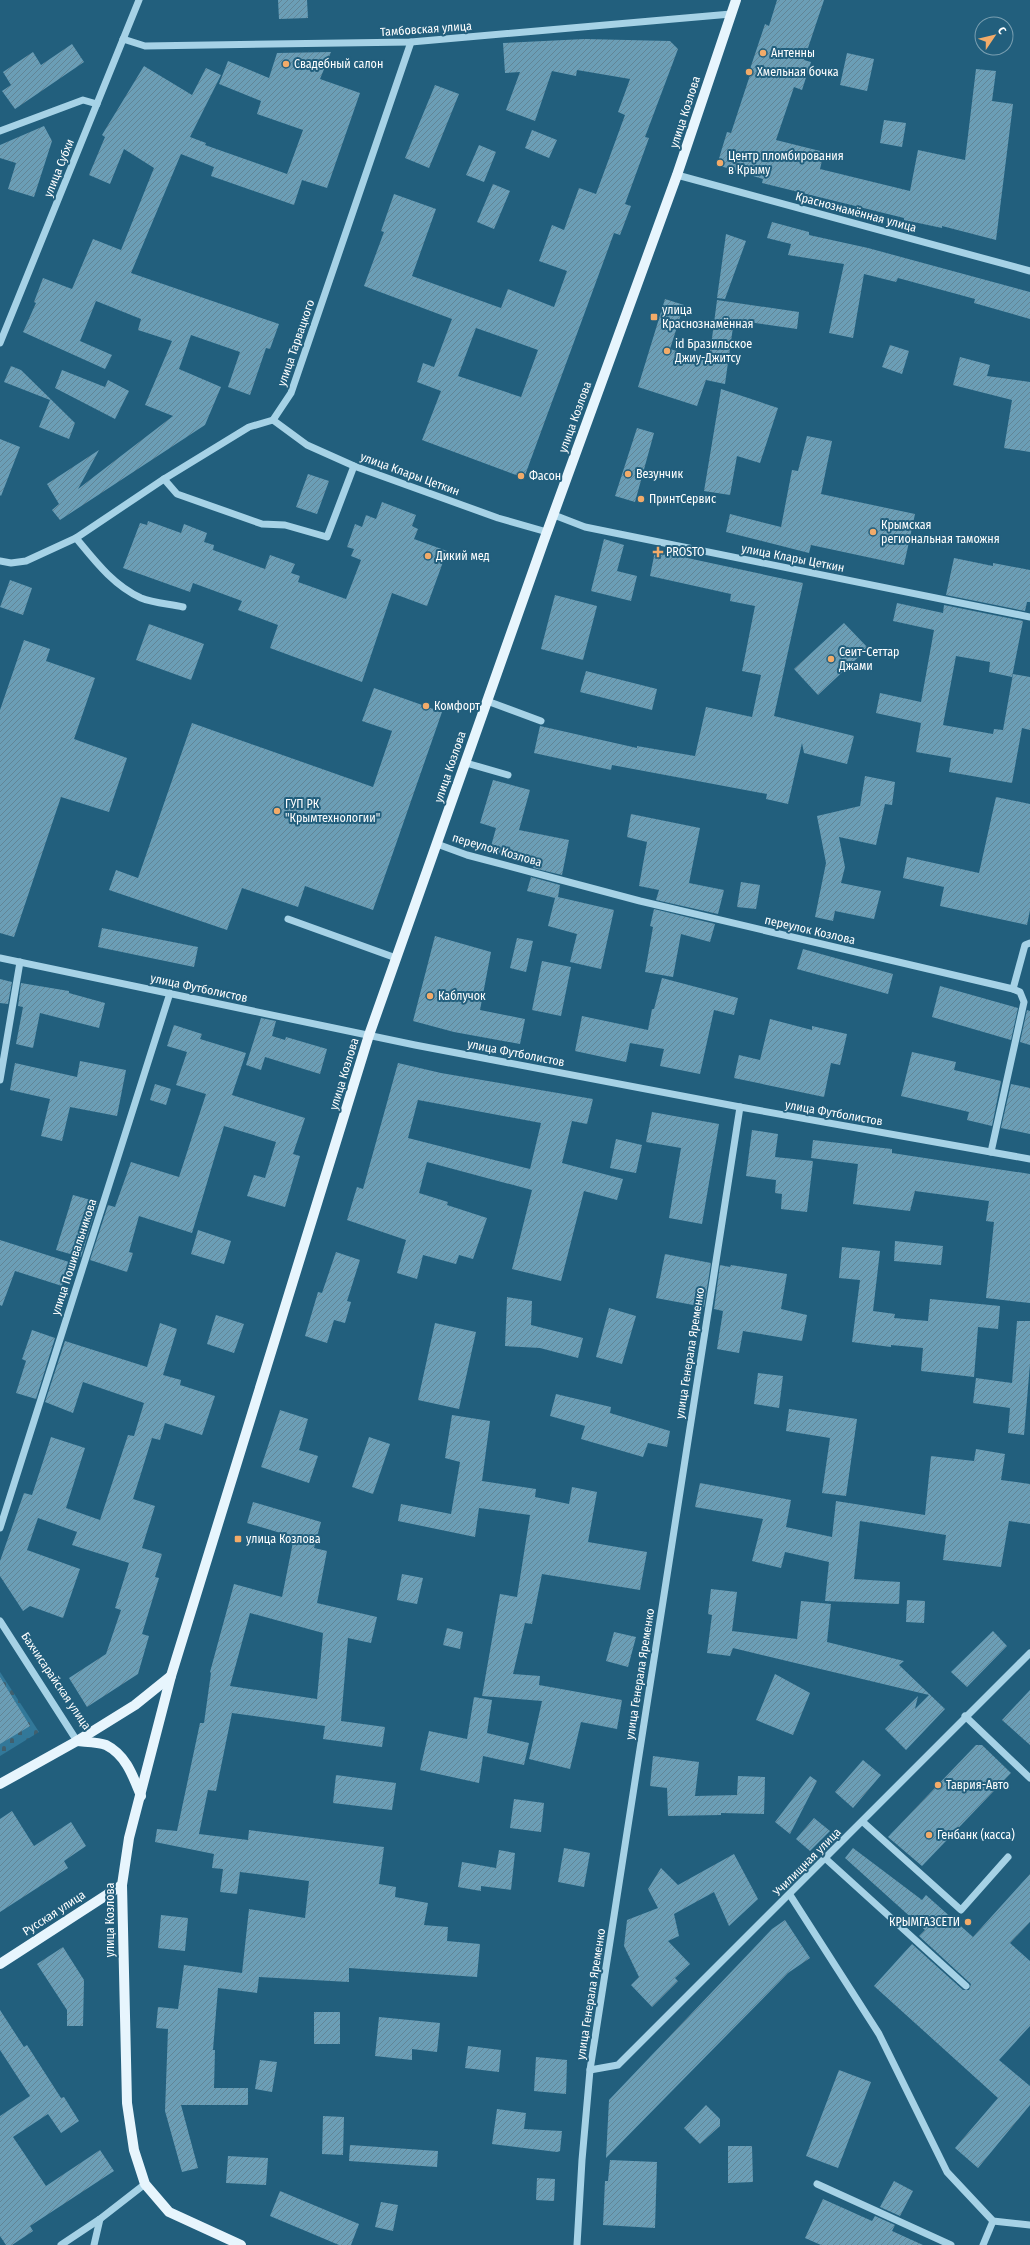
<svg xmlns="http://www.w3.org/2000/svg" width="1030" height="2245" font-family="'Fira Sans Condensed',sans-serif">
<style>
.cemetery{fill:url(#cemetery-stones)}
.building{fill:url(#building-hatch);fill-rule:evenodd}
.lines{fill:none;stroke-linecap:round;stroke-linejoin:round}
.minor{stroke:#a6d2e6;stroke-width:7}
.major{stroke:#e7f5fd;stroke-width:10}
.poi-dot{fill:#f2ab69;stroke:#225f7d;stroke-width:1.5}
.labels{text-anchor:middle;stroke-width:4;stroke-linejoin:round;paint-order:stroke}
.street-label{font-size:12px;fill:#fff;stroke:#225f7d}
.poi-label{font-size:12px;fill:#fff;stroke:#225f7d;text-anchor:start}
</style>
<defs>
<pattern id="cemetery-stones" width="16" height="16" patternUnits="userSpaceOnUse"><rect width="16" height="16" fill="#327899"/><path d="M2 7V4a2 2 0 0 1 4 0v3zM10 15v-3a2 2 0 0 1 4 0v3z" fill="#40606f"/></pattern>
<pattern id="building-hatch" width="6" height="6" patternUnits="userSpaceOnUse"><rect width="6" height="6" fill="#6b9eb6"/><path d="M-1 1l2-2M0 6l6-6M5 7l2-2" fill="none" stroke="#628596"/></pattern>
</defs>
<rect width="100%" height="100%" fill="#225f7d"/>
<path class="cemetery" d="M0 1672 39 1732 0 1756Z"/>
<g class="building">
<path d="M278 0H307L308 18 279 19Z"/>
<path d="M777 0H824L804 60 811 62 802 90 794 87 776 140 824 152 820 169 910 191 918 150 965 160 976 69 996 71 992 101 1013 104 996 240 942 226V228L904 220V218L762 183 763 179 717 165 727 132 731 133 751 72H749L765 24 769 26Z"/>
<path d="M585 39 670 41 678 49 645 137 649 138 625 204 631 206 620 235 614 233 524 478 422 440 441 391 417 382 423 363 434 367 452 319 364 286 384 232 381 231 394 194 436 209 412 276 501 308 508 289 554 307 567 271 539 261 552 225 564 230 579 188 596 194 625 115 618 112 630 79 577 70 576 76 552 71 535 121 506 110 520 72 505 73 503 43ZM476 328 538 350 521 397 458 376Z"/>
<path d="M72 44 84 62 15 109 2 91 11 85 3 72 33 52 41 65Z"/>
<path d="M331 52 320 79 360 93 327 188 302 180 294 205 211 176 214 167 181 154 131 273 279 324 270 349 266 348 250 395 228 387 240 352 191 335 179 369 221 387 205 425 60 520 52 510 59 504 47 484 99 450 78 489 173 416 145 405 172 341 138 330 141 319 96 301 80 341 112 355 105 369 23 332 36 303 34 302 43 278 72 289 93 239 121 250 154 168 124 149 110 184 89 175 105 137 102 135 144 66 192 95 206 68 221 75 190 137 206 143 205 145 287 174 303 130 257 114 261 101 219 84 228 61 269 78 277 53Z"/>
<path d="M847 53 874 59 867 91 840 85Z"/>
<path d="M435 85 459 94 429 168 405 158Z"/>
<path d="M884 120 906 123 902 147 880 143Z"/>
<path d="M44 126 52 141 34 197 8 189 16 163 0 158V145Z"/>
<path d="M532 130 557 140 549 158 525 148Z"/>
<path d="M479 145 496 152 484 182 466 175Z"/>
<path d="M493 184 510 191 494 229 477 222Z"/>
<path d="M772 222 809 232V235L868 248 1030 292V319L974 303 975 299 898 278 896 282 864 274 853 338 829 333 844 264 788 255 791 244 767 238Z"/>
<path d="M726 234 746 241 725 299 717 298Z"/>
<path d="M665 299 684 305 670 349 709 361 717 300 799 312 797 329 734 320 725 384 706 380 697 406 638 387Z"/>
<path d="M890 345 909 351 902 374 882 367Z"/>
<path d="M960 357 990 365 987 376 1030 382V452L1004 448 1012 400 953 385Z"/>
<path d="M11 366 21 370 75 423 69 439 39 427 50 400 4 382Z"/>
<path d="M62 370 105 387 108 380 129 391 115 419 55 388Z"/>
<path d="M721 389 778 408 760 463 737 456 730 495 704 491Z"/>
<path d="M637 428 654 433 635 502 615 496Z"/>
<path d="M807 436 832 441 821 494 915 514 904 565 811 545 809 553 726 532 730 514 781 527 792 470 798 471Z"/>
<path d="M0 439 20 447 1 496 0 495Z"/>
<path d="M308 474 329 481 317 514 296 507Z"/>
<path d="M382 502 416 515 412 526 418 529 414 539 447 551 427 606 392 593 362 682 270 648 278 625 238 610 242 601 193 583 190 592 123 568 140 523 147 525 148 521 181 533 184 524 207 533 204 542 214 545 213 550 265 569 270 555 295 564 291 573 300 576 298 582 346 599 361 560 351 556 354 549 347 547 355 524 362 527 366 515 376 519Z"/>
<path d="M604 539 624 545 617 571 637 576 631 601 591 591Z"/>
<path d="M655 551 803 583 774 716 854 736 847 764 804 753 802 743 788 804 766 799 767 794 612 765 611 770 534 753 540 726 637 748V746L695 756 706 707 752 717 761 675 742 671 755 606 730 601 731 594 650 576Z"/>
<path d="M954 558 993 566V563L1030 570V602H1027L1025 611 946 595Z"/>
<path d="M10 580 32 588 23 615 0 607Z"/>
<path d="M555 595 597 606 583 660 541 649Z"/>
<path d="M897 603 943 613 944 605 1023 621 1012 677 989 672 990 662 956 656 943 725 993 734 994 729 1003 730 1013 674 1030 677V730L1022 728 1012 783 949 772 951 758 916 752 921 723 876 713 880 693 921 702 934 630 893 621Z"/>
<path d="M844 623 868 648 818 695 794 669Z"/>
<path d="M149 624 204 644 191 680 136 660Z"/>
<path d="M24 640 50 649 46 661 95 678 74 739 127 758 109 812 61 797 14 937 0 933V710Z"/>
<path d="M586 671 657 689 652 710 580 692Z"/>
<path d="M374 688 442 712 373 910 305 886 298 907 242 888 227 930 109 890 116 870 138 878 192 723 373 787 392 731 362 721Z"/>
<path d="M865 776 895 782 892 805 885 804 876 845 839 837 845 867 841 883 881 891 874 919 835 911 833 921 815 917 826 863 817 816 860 806Z"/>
<path d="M493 780 530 790 519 830 569 840 562 875 533 868 535 863 490 850 496 828 480 823Z"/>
<path d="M996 797 1030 804V910L1027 925 940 906 944 887 903 878 907 857 979 873Z"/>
<path d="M631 814 700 828 689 883 724 890 718 914 656 900 659 890 639 886 647 842 627 837Z"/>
<path d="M531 877 560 885 558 897 614 910 601 969 570 962 577 934 548 926 555 898 527 891Z"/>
<path d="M741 882 760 885 756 909 737 907Z"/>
<path d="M654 909 715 924 710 942 681 934 673 977 645 972 653 927 650 926Z"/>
<path d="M102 928 198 947 194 967 98 947Z"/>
<path d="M435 936 491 952 480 1010 525 1019 520 1044 454 1032 413 1021Z"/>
<path d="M517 938 533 941 526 972 510 968Z"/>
<path d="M803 949 893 974 888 994 797 969Z"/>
<path d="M542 961 571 967 561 1016 532 1010Z"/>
<path d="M662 978 738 998 734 1015 714 1010 700 1074 660 1066 664 1049 630 1043 626 1062 575 1051 582 1016 648 1030 652 1009H654Z"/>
<path d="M0 979 12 982 8 1004 0 1003Z"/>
<path d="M21 983 69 991V993L105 1003 99 1028 40 1013 33 1048 16 1044 23 1007 18 1006Z"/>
<path d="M940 986 1018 1008 1011 1040 932 1017Z"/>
<path d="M1027 1010 1030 1011V1045L1020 1042Z"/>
<path d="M261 1018 276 1021 272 1036 285 1040 286 1037 327 1049 320 1074 265 1057 261 1070 246 1065Z"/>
<path d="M770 1019 812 1030V1026L847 1034 840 1065 831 1063 824 1097 734 1078 739 1055 760 1060Z"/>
<path d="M174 1025 202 1034 200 1039 246 1053 232 1095 305 1118 293 1154 300 1156 285 1207 247 1196 254 1175 265 1178 276 1142 224 1126 192 1233 139 1216 129 1252 133 1253 127 1272 90 1260 108 1205 115 1207 131 1162 179 1177 206 1094 176 1085 187 1052 167 1046Z"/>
<path d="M912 1052 956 1062 954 1070 1001 1081 992 1126 967 1120 969 1112 901 1096Z"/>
<path d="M80 1061 126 1070 117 1116 70 1107 62 1141 41 1136 50 1099 10 1090 15 1063 77 1077Z"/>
<path d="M398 1063 441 1073 593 1099 587 1124 572 1121 562 1163 623 1179 617 1200 584 1191 561 1281 512 1269 532 1190 427 1162 419 1193 448 1202 447 1205 487 1218 473 1259 459 1255 456 1264 423 1255 417 1279 397 1273 406 1240 347 1220 357 1187 363 1189ZM418 1100 541 1123 530 1169 408 1138Z"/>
<path d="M155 1084 171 1089 166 1105 150 1100Z"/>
<path d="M1011 1084 1030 1088V1134L1001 1128Z"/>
<path d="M652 1112 719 1124 702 1224 669 1218 681 1148 646 1142Z"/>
<path d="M752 1130 778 1134 775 1157 813 1161 807 1212 781 1209 782 1194 775 1193 776 1180 746 1176Z"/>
<path d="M616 1139 642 1145 636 1173 610 1168Z"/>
<path d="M813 1140 892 1149V1153L1030 1174V1303L986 1298 994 1222 986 1221 989 1201 915 1191 910 1211 853 1204 858 1164 811 1158Z"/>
<path d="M73 1195 98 1202 81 1257 56 1250Z"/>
<path d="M198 1230 231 1241 224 1264 191 1254Z"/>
<path d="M0 1240 69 1262 62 1286 15 1271 2 1306 0 1305Z"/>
<path d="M895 1241 943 1246 941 1265 894 1261Z"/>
<path d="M842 1247 880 1251 873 1311 895 1314 894 1318 928 1321 930 1299 1000 1306 998 1329 978 1327 974 1377 921 1371 923 1348 891 1345V1347L852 1342 860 1280 839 1278Z"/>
<path d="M336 1252 360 1260 347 1301 351 1302 345 1323 334 1320 327 1343 305 1336 318 1292 322 1293Z"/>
<path d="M665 1254 711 1263 704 1307 656 1298Z"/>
<path d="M720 1265 730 1267 731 1265 787 1274 781 1309 807 1315 802 1341 743 1331 739 1353 717 1349 723 1311 714 1309Z"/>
<path d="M507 1297 532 1301 531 1325 583 1338 578 1358 540 1348 505 1346Z"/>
<path d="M609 1308 636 1316 622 1364 596 1357Z"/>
<path d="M216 1315 244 1324 234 1353 207 1344Z"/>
<path d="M1017 1321H1030V1364L1024 1435 1008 1433 1010 1408 973 1403 976 1378 1012 1383Z"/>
<path d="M160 1323 177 1329 163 1375 181 1380 180 1385 215 1396 202 1435 165 1423 160 1440 152 1438 133 1499 155 1506 142 1548 162 1554 155 1577 159 1578 142 1634 149 1636 138 1674 87 1707 69 1678 106 1654 121 1610 115 1608 129 1563 72 1545 77 1532 38 1518 27 1550 80 1569 63 1618 30 1606 23 1611 0 1576V1561L24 1493 32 1495 51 1437 85 1448 66 1508 100 1520 128 1435 134 1436 144 1403 83 1382 73 1413 45 1402 65 1341 147 1367Z"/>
<path d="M435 1323 476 1332 459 1409 418 1400Z"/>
<path d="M32 1330 55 1338 36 1399 16 1393 26 1361 22 1359Z"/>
<path d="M758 1373 783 1376 779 1408 754 1404Z"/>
<path d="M556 1394 611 1407 610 1413 670 1431 667 1447 648 1443 643 1457 581 1439 585 1426 550 1416Z"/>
<path d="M789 1409 857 1419 846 1496 822 1493 830 1438 786 1431Z"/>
<path d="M280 1410 308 1419 299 1450 318 1456 309 1483 261 1467Z"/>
<path d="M452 1415 490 1421 482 1481 536 1489 535 1497 569 1504 572 1487 597 1492 588 1542 647 1552 640 1590 542 1574 532 1624 525 1623 513 1674 540 1676 539 1685 622 1700 617 1729 581 1722 570 1769 529 1759 542 1701 482 1696 500 1594 517 1597 530 1515 479 1508 475 1537 398 1521 401 1504 451 1514 460 1462 445 1458Z"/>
<path d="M369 1437 390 1444 373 1494 352 1487Z"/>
<path d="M976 1449 1005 1454 1001 1480 1030 1484V1524L1009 1521 1001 1567 943 1560 946 1535 860 1521 854 1579 900 1582 899 1604 825 1601 829 1562 785 1552 781 1568 752 1561 763 1519 695 1507 700 1483 791 1500 786 1527 832 1537 836 1501 925 1515 931 1456 974 1461Z"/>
<path d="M253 1502 321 1522 314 1548 327 1551 317 1603 377 1617 371 1643 348 1638 341 1721 385 1727 382 1747 323 1739 325 1726 232 1713 216 1791 208 1790 199 1834 248 1840 249 1830 384 1847 379 1884 396 1887 395 1897 428 1903 424 1925 448 1927 447 1941 480 1944 477 1977 349 1968V1982L259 1977 257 1993 218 1988 213 2050H215L214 2088H248V2105H181L198 2168 182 2172 165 2111 168 2029 156 2028 158 2007 178 2009 184 1965 242 1973 249 1909 305 1918 309 1881 240 1872 237 1894 220 1892 223 1869 212 1868 214 1854 155 1842 157 1829 177 1831 200 1723H204L211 1673 210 1672 234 1584 282 1597 294 1537 247 1523ZM250 1613 323 1633 317 1699 230 1686Z"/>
<path d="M402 1574 423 1578 417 1604 397 1600Z"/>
<path d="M711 1589 737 1592 732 1631 797 1639 801 1601 831 1604 827 1642 904 1661 899 1665 945 1709 906 1750 885 1729 918 1696 915 1709 929 1695 733 1648 730 1656 707 1653 712 1615 708 1614Z"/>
<path d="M907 1600 925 1601 924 1623 906 1622Z"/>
<path d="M447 1628 463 1632 460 1649 443 1645Z"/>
<path d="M993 1631 1007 1646 967 1687 951 1672Z"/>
<path d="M614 1632 636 1637 628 1667 606 1661Z"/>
<path d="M775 1674 810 1693 793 1735 756 1720Z"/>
<path d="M0 1677 30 1726 0 1744Z"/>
<path d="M1030 1690V1745L1002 1720Z"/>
<path d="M474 1697 492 1700 487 1733 529 1743 524 1765 483 1756 479 1783 420 1770 429 1731 467 1739Z"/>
<path d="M976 1745H982L1011 1773 922 1866 888 1837Z"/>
<path d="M653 1756 699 1762 695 1796 737 1795 738 1776 765 1777 764 1814 721 1813V1815L668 1816 667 1788 650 1786Z"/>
<path d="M863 1760 881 1775 853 1808 835 1792Z"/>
<path d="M336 1775 396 1783 392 1810 333 1803Z"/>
<path d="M810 1776 817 1781 790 1834 775 1822Z"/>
<path d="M514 1799 544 1803 541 1832 510 1828Z"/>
<path d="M12 1811 34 1846 71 1822 86 1846 64 1861 68 1868 0 1912V1819Z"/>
<path d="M814 1818 830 1831 810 1851 796 1839Z"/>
<path d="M564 1848 590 1853 584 1887 558 1882Z"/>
<path d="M853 1848 922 1900 926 1895 973 1937 1030 1874V1922L1010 1943 1030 1961V2026L999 2060 1030 2086V2105L978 2168 955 2148 998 2098 874 1986 912 1944 963 1990H969L971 1984 919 1936 925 1930 845 1858Z"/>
<path d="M499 1850 515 1853 511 1890 481 1886V1891L458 1887 462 1862 496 1868Z"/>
<path d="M734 1854 758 1899 729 1926 714 1892 674 1914 679 1936 668 1941 690 1964 675 1978 678 1981 652 2007 631 1985 639 1977 624 1946 627 1920 658 1908 648 1889 661 1868 678 1885Z"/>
<path d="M161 1915 188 1918 185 1951 158 1948Z"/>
<path d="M785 1920 810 1958 788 1973 606 2158 609 2100 772 1929Z"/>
<path d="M63 1947 84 1980 83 2026H67V2010L37 1964Z"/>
<path d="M0 2010 24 2047 27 2045 61 2098 64 2097 79 2121 61 2133 48 2114 13 2137 46 2186 100 2150 114 2171 30 2226 33 2231 12 2245H6L0 2236V2116L30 2096 0 2050Z"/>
<rect x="314" y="2012" width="26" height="32"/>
<path d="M379 2017 440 2023 437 2052 412 2049V2060L375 2056Z"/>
<path d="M468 2046 501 2050 499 2072 465 2068Z"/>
<path d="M536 2057 567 2060 566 2094 534 2091Z"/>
<path d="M260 2060 277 2062 272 2092 255 2089Z"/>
<path d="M839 2070 871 2082 838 2168 806 2156Z"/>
<path d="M706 2105 720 2119V2126L700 2144 684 2128Z"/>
<path d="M497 2109 526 2113 524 2129 562 2131 560 2151 557 2152 492 2144Z"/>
<path d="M323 2116 344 2117 343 2155 322 2154Z"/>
<path d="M350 2145 438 2151 437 2167 349 2161Z"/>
<path d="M728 2146H752L753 2182 728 2183Z"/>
<path d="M228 2156 268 2158 266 2185 226 2183Z"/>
<path d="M610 2160 657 2162 655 2228 603 2225 605 2181H608Z"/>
<path d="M537 2178 555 2179 554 2201 536 2200Z"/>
<path d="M894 2181 913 2191 900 2216 880 2207Z"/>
<path d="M280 2191 359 2224 351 2245H339L270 2216Z"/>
<path d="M823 2199 872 2221 875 2216 895 2225 892 2231 923 2245H821L805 2238Z"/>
<path d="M381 2202 398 2205 393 2231 375 2227Z"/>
</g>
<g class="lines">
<g class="minor">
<path d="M123 39 145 46 411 42 731 14"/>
<path d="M0 131 83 100 97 104"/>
<path d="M677 175 1030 271"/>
<path d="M0 343 139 0"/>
<path d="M273 420 307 445 354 466 498 518 547 532"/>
<path d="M164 479 177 494 262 524 285 525 327 537 354 466"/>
<path d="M554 515 585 527 1030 617"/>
<path d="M76 538C95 561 113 585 141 598 153 603 170 604 183 607"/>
<path d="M0 561 11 563 26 561 76 538 164 479 249 427 273 420 291 393 411 42"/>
<path d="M487 701 541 721"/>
<path d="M466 763 508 775"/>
<path d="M437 844 467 855 640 901 1013 989 1020 992 1024 1002 991 1152"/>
<path d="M288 919 396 958"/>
<path d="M0 958 415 1045 740 1107 1030 1159"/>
<path d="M1013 989 1025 945 1030 943"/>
<path d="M0 1080 20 962"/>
<path d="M0 1528 170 993"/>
<path d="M0 1621 77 1741"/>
<path d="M965 1716 1030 1778"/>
<path d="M863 1822 961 1910 1008 1857"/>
<path d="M826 1859 966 1986"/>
<path d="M790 1895 879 2034 947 2172 993 2221 1030 2225"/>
<path d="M590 2070 618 2065 1030 1653"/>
<path d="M817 2184 951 2245"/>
<path d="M61 2245 100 2219 145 2184"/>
<path d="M94 2245 100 2219"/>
<path d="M577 2245 582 2160 590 2070 740 1107"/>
<path d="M983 2245 993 2221"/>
</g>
<g class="major">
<path d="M77 1741C86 1742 98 1742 106 1745 126 1755 133 1776 141 1796"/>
<path d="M0 1784 77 1741 135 1705 171 1676"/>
<path d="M0 1964 122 1885"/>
<path d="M241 2245 169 2212 145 2184 134 2150 127 2103 122 1885 129 1838 171 1676 369 1035 543 543 677 175 736 0"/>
</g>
</g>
<g class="poi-dot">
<circle cx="763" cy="53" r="4"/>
<circle cx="286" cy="64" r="4"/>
<circle cx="749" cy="72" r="4"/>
<circle cx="720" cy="163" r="4"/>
<rect x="650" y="313" width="8" height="8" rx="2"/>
<circle cx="667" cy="351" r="4"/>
<circle cx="628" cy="474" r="4"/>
<circle cx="521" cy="476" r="4"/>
<circle cx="641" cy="499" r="4"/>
<circle cx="873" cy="532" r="4"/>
<path d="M656 546h4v4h4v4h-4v4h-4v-4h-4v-4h4z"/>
<circle cx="428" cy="556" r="4"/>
<circle cx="831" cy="659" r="4"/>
<circle cx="426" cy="706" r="4"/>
<circle cx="277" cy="811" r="4"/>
<circle cx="430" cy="996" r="4"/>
<rect x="234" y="1535" width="8" height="8" rx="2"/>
<circle cx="938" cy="1785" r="4"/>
<circle cx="929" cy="1835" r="4"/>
<circle cx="968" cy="1922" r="4"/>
</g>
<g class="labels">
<g class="street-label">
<text transform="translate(426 29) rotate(-4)" y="4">Тамбовская улица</text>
<text transform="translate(685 112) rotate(-72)" y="4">улица Козлова</text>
<text transform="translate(59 168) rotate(-68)" y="4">улица Субхи</text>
<text transform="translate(856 212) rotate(15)" y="4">Краснознамённая улица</text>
<text transform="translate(296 343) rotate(-71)" y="4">улица Тарвацкого</text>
<text transform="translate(575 417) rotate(-70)" y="4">улица Козлова</text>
<text transform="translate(410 474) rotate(20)" y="4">улица Клары Цеткин</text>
<text transform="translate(793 558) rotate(11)" y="4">улица Клары Цеткин</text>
<text transform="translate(450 767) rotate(-71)" y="4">улица Козлова</text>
<text transform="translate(497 850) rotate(16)" y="4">переулок Козлова</text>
<text transform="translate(810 930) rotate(13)" y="4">переулок Козлова</text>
<text transform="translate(199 988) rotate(12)" y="4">улица Футболистов</text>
<text transform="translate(516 1053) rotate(11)" y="4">улица Футболистов</text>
<text transform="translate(344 1074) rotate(-73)" y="4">улица Козлова</text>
<text transform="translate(834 1113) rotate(10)" y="4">улица Футболистов</text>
<text transform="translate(74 1257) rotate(-72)" y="4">улица Пошивальникова</text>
<text transform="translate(690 1353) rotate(-81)" y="4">улица Генерала Яременко</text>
<text transform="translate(640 1674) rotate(-81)" y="4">улица Генерала Яременко</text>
<text transform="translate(56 1681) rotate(56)" y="4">Бахчисарайская улица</text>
<text transform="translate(807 1862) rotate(-45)" y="4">Училищная улица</text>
<text transform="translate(54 1913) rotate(-33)" y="4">Русская улица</text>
<text transform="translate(110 1920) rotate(-90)" y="4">улица Козлова</text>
<text transform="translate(591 1994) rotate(-81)" y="4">улица Генерала Яременко</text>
</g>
<g class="poi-label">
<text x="771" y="57">Антенны</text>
<text x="294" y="68">Свадебный салон</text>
<text x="757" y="76">Хмельная бочка</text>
<text x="728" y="160">Центр пломбирования<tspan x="728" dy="14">в Крыму</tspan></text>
<text x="662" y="314">улица<tspan x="662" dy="14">Краснознамённая</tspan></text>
<text x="675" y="348">id Бразильское<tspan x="675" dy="14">Джиу-Джитсу</tspan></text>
<text x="636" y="478">Везунчик</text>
<text x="529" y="480">Фасон</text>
<text x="649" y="503">ПринтСервис</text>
<text x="881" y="529">Крымская<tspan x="881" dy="14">региональная таможня</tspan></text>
<text x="666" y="556">PROSTO</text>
<text x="436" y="560">Дикий мед</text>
<text x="839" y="656">Сеит-Сеттар<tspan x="839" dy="14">Джами</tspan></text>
<text x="434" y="710">Комфорт</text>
<text x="285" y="808">ГУП РК<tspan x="285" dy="14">"Крымтехнологии"</tspan></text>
<text x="438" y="1000">Каблучок</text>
<text x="246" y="1543">улица Козлова</text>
<text x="946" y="1789">Таврия-Авто</text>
<text x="937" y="1839">Генбанк (касса)</text>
<text x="960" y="1926" text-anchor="end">КРЫМГАЗСЕТИ</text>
</g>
</g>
<g transform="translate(994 36) rotate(55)"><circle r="19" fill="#225f7d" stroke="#7a9fb1"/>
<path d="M0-3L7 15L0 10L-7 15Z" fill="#f2ab69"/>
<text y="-6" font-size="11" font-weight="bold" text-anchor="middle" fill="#ffffff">С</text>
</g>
</svg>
